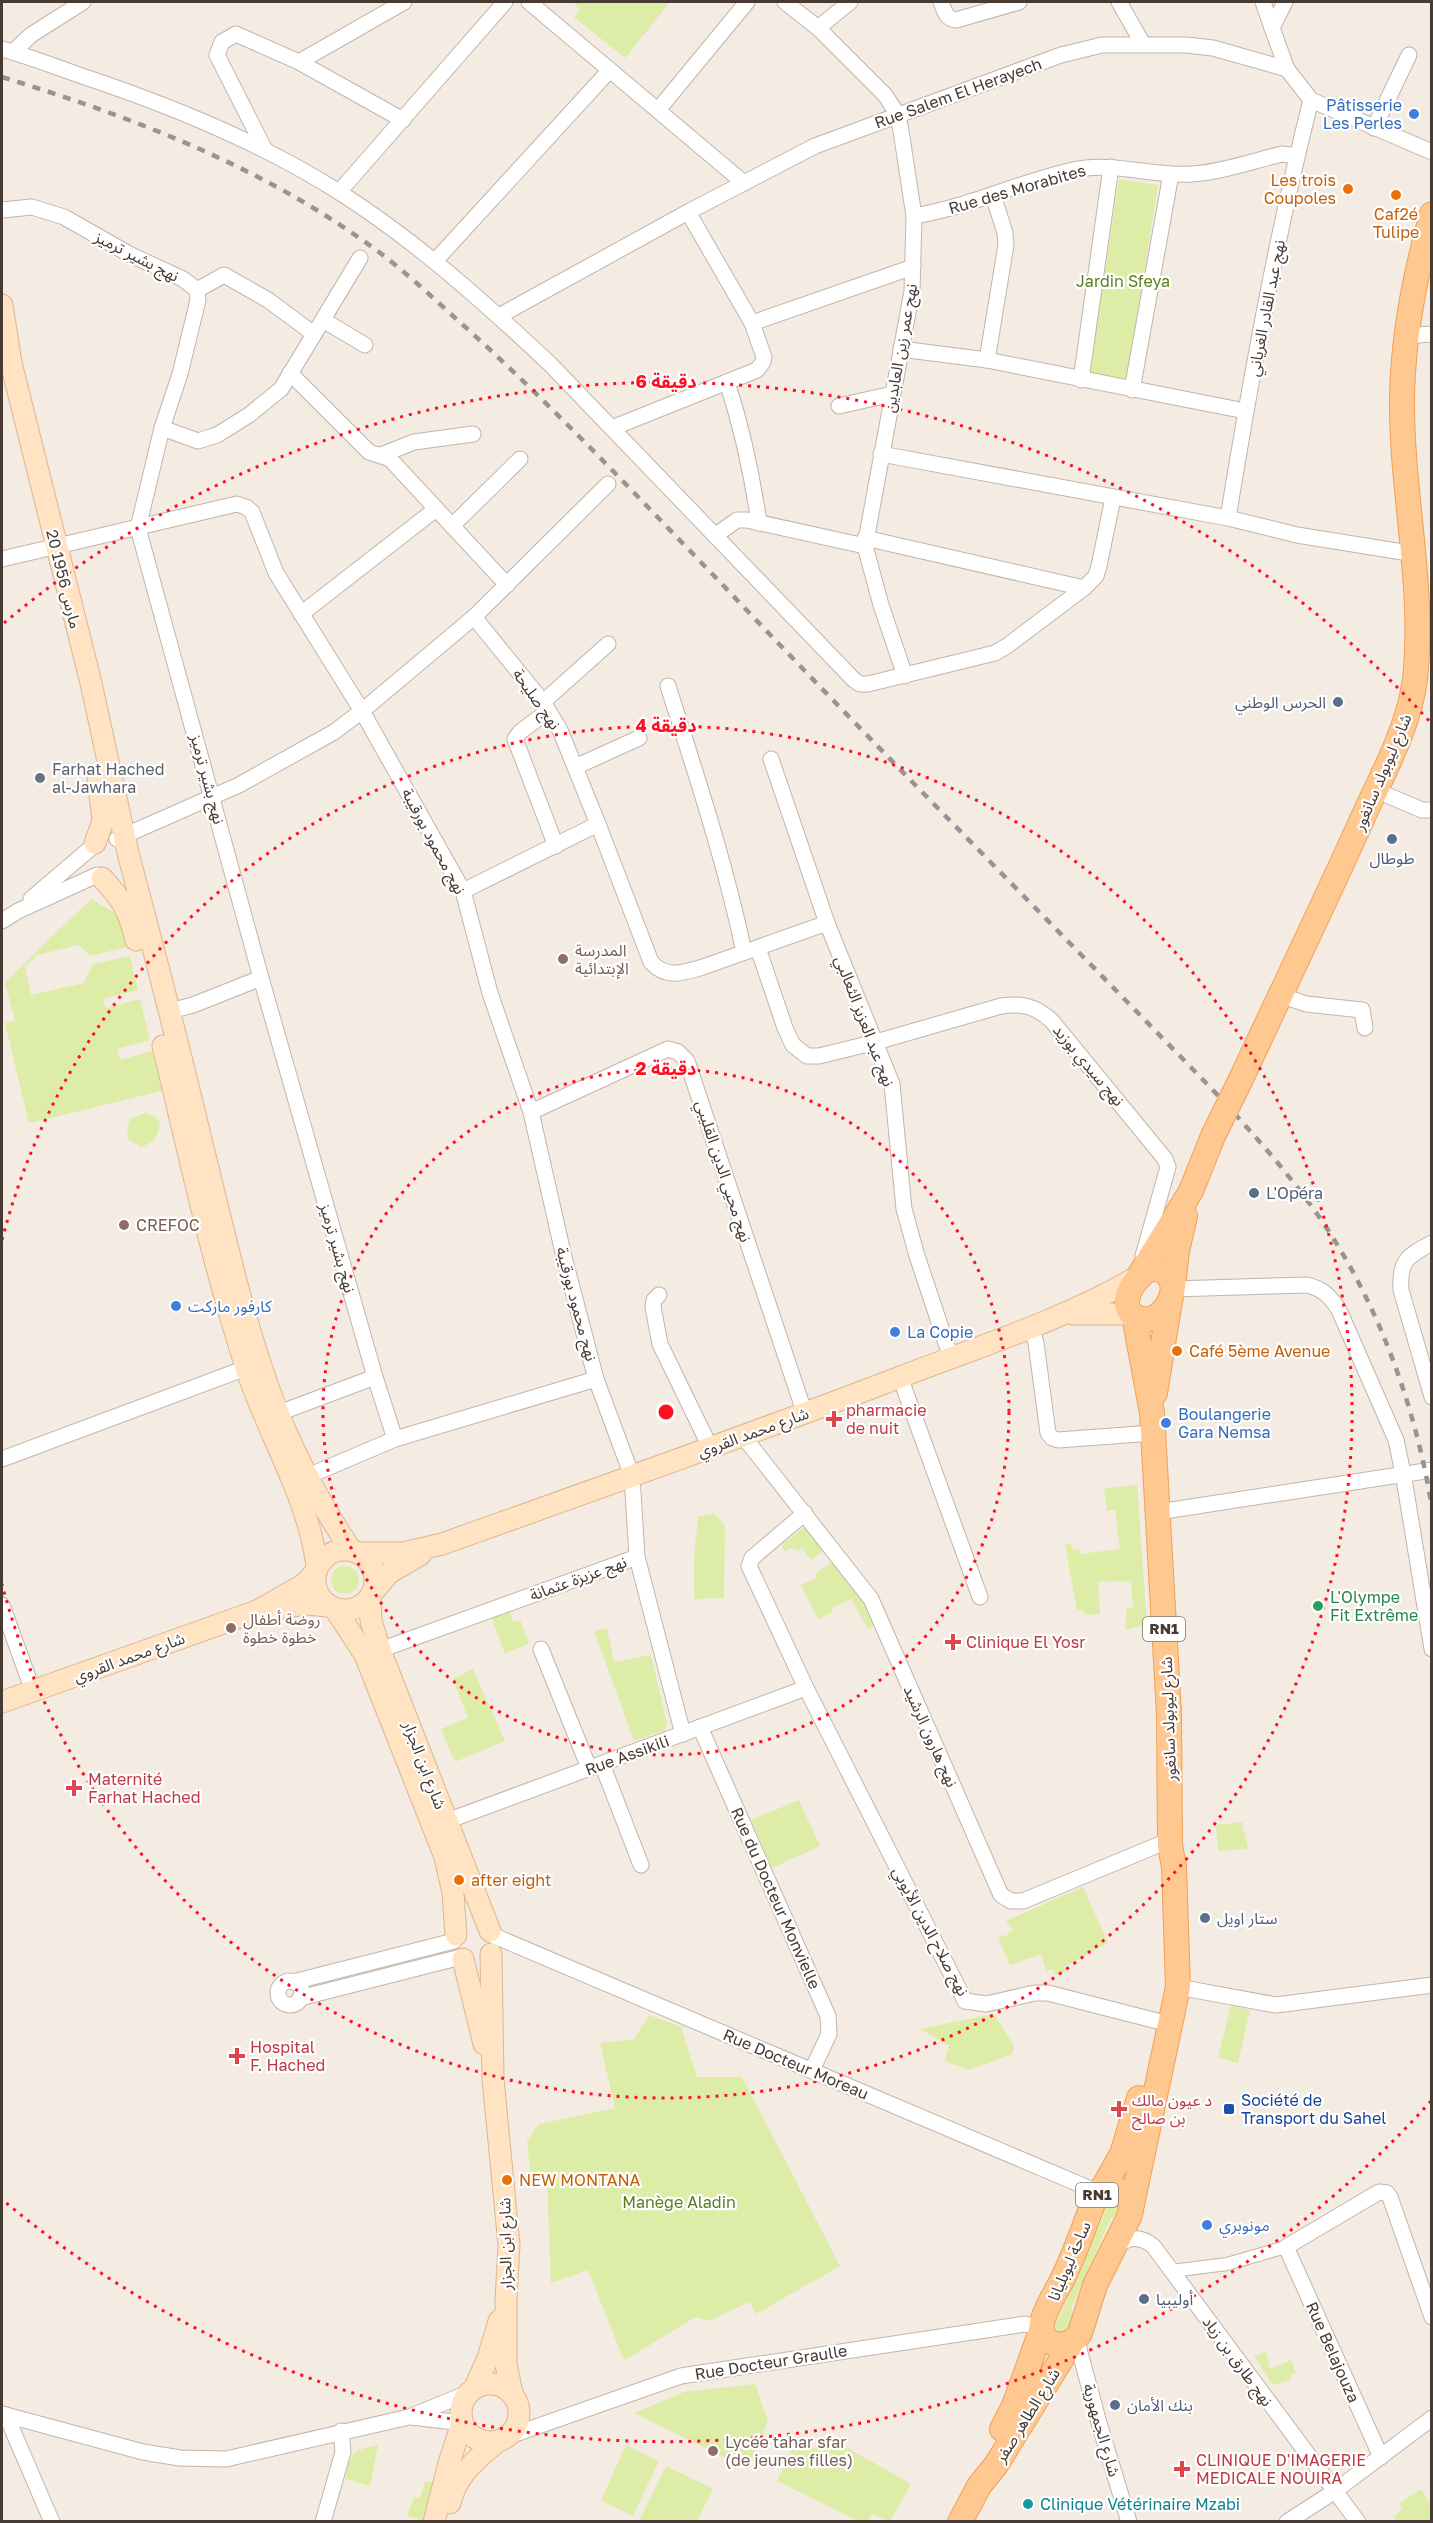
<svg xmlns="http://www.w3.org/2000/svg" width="1433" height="2523" font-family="'Golos Text','Noto Sans Arabic',sans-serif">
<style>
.green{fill:#ddeda8}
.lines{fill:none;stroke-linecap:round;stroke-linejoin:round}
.pedestrian-casing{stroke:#c3b4a8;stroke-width:14}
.minor-casing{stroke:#c3b4a8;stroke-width:17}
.secondary-casing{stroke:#dbb790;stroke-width:23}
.primary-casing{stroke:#f0a055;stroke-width:26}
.pedestrian{stroke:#fff;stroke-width:12}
.minor{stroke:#fff;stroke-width:15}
.secondary{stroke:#ffe3c2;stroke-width:21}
.primary{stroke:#ffc891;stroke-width:24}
.rail{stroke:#959595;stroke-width:4.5;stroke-dasharray:8 8;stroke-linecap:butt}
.primary-bridge-casing{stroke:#f0a055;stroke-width:26;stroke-linecap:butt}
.primary-bridge{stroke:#ffc891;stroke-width:24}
.ring{fill:none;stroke:#ff0f20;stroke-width:3;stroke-dasharray:3 6}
.shop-dot{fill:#3f7fe0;stroke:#fff;stroke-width:2}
.food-dot{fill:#e8710a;stroke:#fff;stroke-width:2}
.service-dot{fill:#5c6f8a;stroke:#fff;stroke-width:2}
.worship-dot{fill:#6b7280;stroke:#fff;stroke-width:2}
.education-dot{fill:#8d6e63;stroke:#fff;stroke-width:2}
.health-dot{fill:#e0444e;stroke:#fff;stroke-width:2}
.leisure-dot{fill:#2e9e5b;stroke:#fff;stroke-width:2}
.transit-dot{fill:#1a4fb4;stroke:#fff;stroke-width:2}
.culture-dot{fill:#0f9aa8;stroke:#fff;stroke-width:2}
.labels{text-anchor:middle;stroke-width:4.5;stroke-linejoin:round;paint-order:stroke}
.shield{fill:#fff;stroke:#7e7570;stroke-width:1.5}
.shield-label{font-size:15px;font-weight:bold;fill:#463a33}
.street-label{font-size:16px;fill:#463a33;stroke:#fff}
.shop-label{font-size:16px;fill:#366cbe;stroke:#fff;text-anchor:start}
.food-label{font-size:16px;fill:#c56008;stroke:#fff;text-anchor:start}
.park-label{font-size:16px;fill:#587e20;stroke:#fff}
.service-label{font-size:16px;fill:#4e5e75;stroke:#fff;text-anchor:start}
.worship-label{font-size:16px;fill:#5b616d;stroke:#fff;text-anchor:start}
.education-label{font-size:16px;fill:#785e54;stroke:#fff;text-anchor:start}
.health-label{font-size:16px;fill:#be3a42;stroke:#fff;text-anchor:start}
.leisure-label{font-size:16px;fill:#27864d;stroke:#fff;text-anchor:start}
.transit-label{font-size:16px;fill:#164399;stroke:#fff;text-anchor:start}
.culture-label{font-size:16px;fill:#0d838f;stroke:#fff;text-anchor:start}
.centre{fill:#ff0f20;stroke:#fff;stroke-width:3}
.ring-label{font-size:18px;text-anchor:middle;font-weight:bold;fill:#ff0f20;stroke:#fff;stroke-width:4.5;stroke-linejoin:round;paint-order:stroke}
</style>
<rect width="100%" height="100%" fill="#f4ebe3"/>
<g class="green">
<path d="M573 2H670L625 58 574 17 580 10Z"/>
<path d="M1119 179 1158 185 1127 382 1089 376Z"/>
<path d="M91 899 120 916 127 947 90 956 79 945 37 955 25 967 31 995 84 983 93 964 130 956 138 990 103 999 106 1008 140 999 150 1040 117 1049 120 1060 152 1051 162 1091 29 1123 5 1023 15 1021 5 982Z"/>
<path d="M145 1113 154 1116 160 1123C158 1136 154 1143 141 1147L129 1140 127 1130 130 1119Z"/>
<path d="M1137 1485 1147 1624 1125 1630 1127 1608 1133 1607 1131 1581 1098 1582 1100 1614 1086 1615 1082 1610 1077 1611 1065 1545 1071 1544 1072 1550 1079 1549 1080 1554 1120 1549 1115 1510 1107 1511 1104 1488Z"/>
<path d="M714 1514 725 1525 724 1598 694 1599V1557L698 1516Z"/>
<path d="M805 1526 824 1550 811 1560 802 1548 798 1551 791 1548 785 1551 781 1546Z"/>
<path d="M833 1561 867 1603 875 1624 868 1629 851 1599 832 1608 833 1612 819 1619 817 1617 801 1585 816 1578 815 1574Z"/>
<circle cx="345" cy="1580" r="14"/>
<path d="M509 1610 513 1622 520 1620 529 1643 505 1654 491 1617Z"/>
<path d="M607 1628 614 1662 651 1655 667 1724 665 1730 634 1741 594 1631Z"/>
<path d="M473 1669 505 1741 455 1762 441 1729 468 1718 453 1679Z"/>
<path d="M799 1800 820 1846 772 1868 751 1820Z"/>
<path d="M1242 1822 1248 1849 1218 1851 1216 1825Z"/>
<path d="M1083 1887 1108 1943 1064 1967 1066 1972 1056 1975 1054 1969 1046 1971 1041 1954 1010 1965 998 1938 1002 1935 1004 1937 1013 1930 1006 1921Z"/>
<path d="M1231 2005 1250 2010 1238 2063 1218 2058Z"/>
<path d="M994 2014 1014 2046 1012 2054 969 2070 944 2061 949 2046 920 2029Z"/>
<path d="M649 2015 681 2027 697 2077H742L840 2266 756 2314 750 2302 709 2321 695 2317 624 2361 588 2270 551 2283 547 2177 531 2178 527 2141 539 2124 615 2108 600 2043 634 2039Z"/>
<path d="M1116 2199 1120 2210 1110 2220 1072 2306 1073 2321 1067 2331 1058 2332 1055 2323 1065 2305 1103 2216 1105 2203Z"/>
<path d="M1266 2352 1270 2369 1291 2360 1296 2373 1290 2375 1292 2379 1273 2385 1254 2356Z"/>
<path d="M755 2384 768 2421 748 2469 634 2413 684 2392Z"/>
<path d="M837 2442 911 2484 890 2521 872 2514 868 2521H858L777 2481 793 2446 802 2451Z"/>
<path d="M378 2445 370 2486 345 2479C352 2452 350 2451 378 2445Z"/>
<path d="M626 2445 659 2461 633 2516 601 2500Z"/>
<path d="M666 2466 713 2489 697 2521H639Z"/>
<path d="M425 2481 435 2483 425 2521 407 2516 414 2497 420 2499Z"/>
<path d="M1421 2489 1431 2504V2521H1397L1394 2517 1402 2509 1399 2504Z"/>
</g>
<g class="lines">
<g class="pedestrian-casing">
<path id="pedestrian" d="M1172 2271 1227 2264 1286 2247"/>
</g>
<g class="minor-casing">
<g id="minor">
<path d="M529 2 744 183"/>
<path d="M785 2 818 28 885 95 898 115 901 131 914 216 912 291 865 546 881 605 905 676"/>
<path d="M941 2C944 10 946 19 956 20L1019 2"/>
<path d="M1119 2 1143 44"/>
<path d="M1263 2 1272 28"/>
<path d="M1285 2 1272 28 1287 69"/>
<path d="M818 28 850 2"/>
<path d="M2 49C28 56 53 66 79 75 169 105 258 141 339 192 416 241 484 302 550 364L854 680 860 684H868L995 653 1007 646 1084 588 1096 576 1099 566 1113 498"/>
<path d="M13 52 31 35 83 2"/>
<path d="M299 62 404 2"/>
<path d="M658 110 747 2"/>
<path d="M1374 128 1409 55"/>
<path d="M265 150 217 55 222 42 236 34 299 62 403 120"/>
<path d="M339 192 505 2"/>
<path d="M2 210 32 207 64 217 129 254 183 279 197 290 198 300 180 374 162 428 138 528 261 978 375 1377 279 1413"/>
<path d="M688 212 752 323 913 267"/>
<path d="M914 216C969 207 1019 182 1073 170 1113 161 1153 177 1192 174 1222 172 1253 161 1282 154L1297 156"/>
<path d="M435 261 609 71"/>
<path d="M197 290 224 275 268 300 314 334"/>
<path d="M499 316 688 212 815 146 1061 55 1102 45H1186L1213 48 1287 69 1311 100 1432 152"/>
<path d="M323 320 365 345"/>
<path d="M1405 336 1432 334"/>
<path d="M901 349 987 360 1245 411"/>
<path d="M987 360 1006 245 1005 233 993 195"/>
<path d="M290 373 369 452 390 459 507 585"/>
<path d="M1081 380 1111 167"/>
<path d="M727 382C742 428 752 474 759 523"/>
<path d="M1132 390 1171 174"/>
<path d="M839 406 892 394"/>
<path d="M162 428 198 441 217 435 249 415 281 389 360 258"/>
<path d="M612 428 757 370 763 362 764 357 752 323"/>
<path d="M881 454 1228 518 1297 535 1415 554"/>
<path d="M381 455 414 442 473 434"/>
<path d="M1228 518C1251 378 1276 237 1311 100"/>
<path d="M452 526 520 459"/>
<path d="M716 535 737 520H747L865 546"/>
<path d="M865 538 1084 588"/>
<path d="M2 559 237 504 246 507 252 512 276 573 362 711 463 891 490 993 531 1112 564 1257 596 1379 632 1476 637 1557"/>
<path d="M301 614 436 509"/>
<path d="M474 617 543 702 560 730 598 824"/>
<path d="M668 686C696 774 725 862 744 952"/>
<path d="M543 702 608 644"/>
<path d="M548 711 520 732 515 739 556 846"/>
<path d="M771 759 827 923 892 1084 904 1209 917 1256 951 1358"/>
<path d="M575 767 639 738"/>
<path d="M1375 790 1422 810H1432"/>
<path d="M117 839 239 785 334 732 362 711 474 617 608 484"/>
<path d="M463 891 598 824 651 962C666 979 683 973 703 967L827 923"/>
<path d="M31 899 92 847"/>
<path d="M2 921 18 911 97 875"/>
<path d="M758 948 785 1028 793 1045 807 1056H819L876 1042 1001 1006C1022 1003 1035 1006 1051 1020L1165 1159 1168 1167 1143 1256"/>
<path d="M1280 995 1306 1004 1362 1010 1365 1028"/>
<path d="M170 1011 193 1005 261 978"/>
<path d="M531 1112 668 1049 678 1052 687 1061 805 1414"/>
<path d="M1432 1243C1407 1256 1399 1261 1401 1290L1432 1397"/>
<path d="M1173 1289 1307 1285C1323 1289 1330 1296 1339 1310L1396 1440 1403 1473 1432 1649"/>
<path d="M659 1295 654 1300 653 1307 660 1344 710 1447"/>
<path d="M1031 1326 1036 1343 1048 1433 1052 1438 1058 1440 1153 1433"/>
<path d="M375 1377 395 1439"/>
<path d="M900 1377 980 1597"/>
<path d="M743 1436 871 1599 1001 1895 1011 1901H1023L1170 1840"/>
<path d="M2 1459 254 1365"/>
<path d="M308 1476 395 1439 596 1379"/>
<path d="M1158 1512 1432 1470"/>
<path d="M805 1513 752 1558 749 1566 806 1688 965 2001 986 2004 1035 1993H1048L1157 2021"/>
<path d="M2 1605 33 1691"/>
<path d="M541 1649 589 1768"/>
<path d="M380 1650 637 1557 683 1734"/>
<path d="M700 1727 828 2016 829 2034 812 2070"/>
<path d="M602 1764 641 1865"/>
<path d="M447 1821 806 1688"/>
<path d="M492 1935 1100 2193"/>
<circle cx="290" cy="1993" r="12"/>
<path d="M293 1982 454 1941"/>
<path d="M1178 1987 1276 2005 1432 1985"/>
<path d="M300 1998 461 1957"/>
<path d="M1116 2248C1127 2236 1141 2235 1154 2247L1358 2522"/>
<path d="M1076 2338 1099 2423 1129 2522"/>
<path d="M2 2414 143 2452 180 2458 226 2459 409 2417 468 2393"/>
<path d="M6 2415 52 2522"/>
<path d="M412 2417 462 2423"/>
<path d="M507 2437 681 2376 1025 2324 1042 2328"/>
<path d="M1381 2457 1286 2247 1379 2192 1387 2193 1390 2197 1432 2317"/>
<path d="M323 2522 343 2452 341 2431"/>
<path d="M1287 2522 1335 2491 1432 2418"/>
</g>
</g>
<g class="secondary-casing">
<g id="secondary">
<path d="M2 305 11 363 91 683 128 853"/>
<path d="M95 843 103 821 98 777"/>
<path d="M129 857C155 954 180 1051 203 1148 221 1219 237 1293 260 1363 281 1429 313 1493 351 1550"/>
<path d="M102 878C122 899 129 911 136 940"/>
<path d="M163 1046C189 1153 212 1262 246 1367 267 1434 309 1497 317 1567"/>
<path d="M1074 1314H1133"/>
<circle cx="345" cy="1580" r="30"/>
<path d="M358 1553H403L442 1544C596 1489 750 1435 903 1376 981 1346 1065 1319 1137 1277"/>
<path d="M373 1592 389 1573 420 1555"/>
<path d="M370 1597 371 1621 380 1650 490 1931"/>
<path d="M269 1609 307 1604 328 1606"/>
<path d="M335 1609 365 1655 445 1857 453 1893 456 1935"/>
<path d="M2 1702 257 1611 303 1585 315 1573"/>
<path d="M491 1954 493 2079 509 2245 506 2300V2364L512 2393"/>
<path d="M463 1959 484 2044"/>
<circle cx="490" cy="2413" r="29"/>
<path d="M475 2387 488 2358 499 2321"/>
<path d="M450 2503C456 2476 476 2459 497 2442"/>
<path d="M434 2522 449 2463 462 2423"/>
</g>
</g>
<g class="primary-casing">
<g id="primary">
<path d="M1241 1079C1282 991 1324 904 1364 815 1384 771 1409 727 1415 679 1425 585 1401 492 1402 398 1403 335 1415 274 1432 214"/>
<path d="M1153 1268C1192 1274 1165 1329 1138 1318 1113 1307 1136 1273 1153 1268Z"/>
<path d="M1140 1274 1191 1191 1213 1136"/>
<path d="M1173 1286 1177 1251 1185 1216"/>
<path d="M1155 1393 1170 1301"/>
<path d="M1112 2188C1126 2191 1133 2200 1130 2215L1095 2285 1080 2333C1068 2352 1038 2346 1042 2323 1045 2308 1057 2291 1064 2276 1076 2251 1085 2224 1095 2198L1100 2193Z"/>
<path d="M1100 2193 1122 2154 1139 2098"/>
<path d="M1131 2209 1178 1987 1174 1867 1170 1845 1169 1714 1152 1413 1134 1316"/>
<path d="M1002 2429 1014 2406 1042 2328"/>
<path d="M960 2522 979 2486 996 2465 1072 2342"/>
</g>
</g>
<use href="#pedestrian" class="pedestrian"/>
<use href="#minor" class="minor"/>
<use href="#secondary" class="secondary"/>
<use href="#primary" class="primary"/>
<path class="rail" d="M2 77C132 117 261 166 372 247 404 270 434 299 463 325 553 406 635 494 719 581 881 752 1047 919 1211 1088 1250 1130 1289 1173 1322 1221 1379 1305 1416 1408 1432 1508"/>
<g class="primary-bridge-casing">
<path id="primary-bridge" d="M1213 1136 1241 1079"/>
</g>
<use href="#primary-bridge" class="primary-bridge"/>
</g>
<g class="ring">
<circle cx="666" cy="1412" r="343"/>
<path d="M2 1240A686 686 0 1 1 2 1584"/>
<path d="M1431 2101A1030 1030 0 0 1 4 2201M4 623A1030 1030 0 0 1 1431 723"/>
</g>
<g class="shop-dot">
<circle cx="1414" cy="114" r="6"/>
<circle cx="176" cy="1306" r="6"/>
<circle cx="895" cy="1332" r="6"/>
<circle cx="1166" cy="1423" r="6"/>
<circle cx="1207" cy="2225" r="6"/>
</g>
<g class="food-dot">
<circle cx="1348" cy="189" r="6"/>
<circle cx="1396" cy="195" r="6"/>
<circle cx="1177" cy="1351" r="6"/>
<circle cx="459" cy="1880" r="6"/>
<circle cx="507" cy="2180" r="6"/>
</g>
<g class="service-dot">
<circle cx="1338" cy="702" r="6"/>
<circle cx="1392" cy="839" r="6"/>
<circle cx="1254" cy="1193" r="6"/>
<circle cx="1205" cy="1918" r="6"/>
<circle cx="1144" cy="2299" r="6"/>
<circle cx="1115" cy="2405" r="6"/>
</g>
<circle class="worship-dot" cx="40" cy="778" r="6"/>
<g class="education-dot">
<circle cx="563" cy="959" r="6"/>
<circle cx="124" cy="1225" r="6"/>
<circle cx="231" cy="1628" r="6"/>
<circle cx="713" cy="2451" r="6"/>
</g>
<g class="health-dot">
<path d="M831 1410h6v6h6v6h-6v6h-6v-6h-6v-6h6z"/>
<path d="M950 1633h6v6h6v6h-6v6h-6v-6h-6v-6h6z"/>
<path d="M71 1779h6v6h6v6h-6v6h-6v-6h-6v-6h6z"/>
<path d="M234 2047h6v6h6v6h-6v6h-6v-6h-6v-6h6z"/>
<path d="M1116 2100h6v6h6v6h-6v6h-6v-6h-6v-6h6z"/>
<path d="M1179 2460h6v6h6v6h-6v6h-6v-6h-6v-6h6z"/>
</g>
<circle class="leisure-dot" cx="1318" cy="1606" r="6"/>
<rect class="transit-dot" x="1223" y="2103" width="12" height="12" rx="3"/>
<circle class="culture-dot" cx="1028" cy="2504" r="6"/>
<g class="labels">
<g class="shield">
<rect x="1143" y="1617" width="42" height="24" rx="4.5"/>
<rect x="1076" y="2183" width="42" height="24" rx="4.5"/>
</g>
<g class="shield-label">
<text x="1164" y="1634">RN1</text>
<text x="1097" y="2200">RN1</text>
</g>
<g class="street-label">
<text transform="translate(958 93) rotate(-20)" y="6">Rue Salem El Herayech</text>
<text transform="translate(1017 189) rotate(-16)" y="6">Rue des Morabites</text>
<text transform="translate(137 256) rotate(27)" y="6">نهج بشير ترميز</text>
<text transform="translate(1266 308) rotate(-79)" y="6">نهج عبد القادر الغرياني</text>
<text transform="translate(900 348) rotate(-80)" y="6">نهج عمر زين العابدين</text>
<text transform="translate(64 579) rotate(76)" y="6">20 مارس 1956</text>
<text transform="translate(537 699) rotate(55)" y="6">نهج صليحة</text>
<text transform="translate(1382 772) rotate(-67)" y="6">شارع ليوبولد سانغور</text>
<text transform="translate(208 779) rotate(75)" y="6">نهج بشير ترميز</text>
<text transform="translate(434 841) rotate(62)" y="6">نهج محمود بورقيبة</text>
<text transform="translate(865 1021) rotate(69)" y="6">نهج عبد العزيز الثعالبي</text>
<text transform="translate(1089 1065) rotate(50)" y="6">نهج سيدي بوزيد</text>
<text transform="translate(724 1171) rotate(72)" y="6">نهج محيي الدين القليبي</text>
<text transform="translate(338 1248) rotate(74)" y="6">نهج بشير ترميز</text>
<text transform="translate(577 1304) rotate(75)" y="6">نهج محمود بورقيبة</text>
<text transform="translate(753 1432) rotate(-20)" y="6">شارع محمد القروي</text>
<text transform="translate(578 1578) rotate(-20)" y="6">نهج عزيزة عثمانة</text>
<text transform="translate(129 1657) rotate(-20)" y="6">شارع محمد القروي</text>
<text transform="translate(1168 1719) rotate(-92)" y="6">شارع ليوبولد سانغور</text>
<text transform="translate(931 1736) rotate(66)" y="6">نهج هارون الرشيد</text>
<text transform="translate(627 1755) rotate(-20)" y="6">Rue Assikili</text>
<text transform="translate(425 1765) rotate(69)" y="6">شارع ابن الجزار</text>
<text transform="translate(776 1898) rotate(66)" y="6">Rue du Docteur Monvielle</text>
<text transform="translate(931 1931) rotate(62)" y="6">نهج صلاح الدين الأيوبي</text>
<text transform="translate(796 2064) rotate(23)" y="6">Rue Docteur Moreau</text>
<text transform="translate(505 2244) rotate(-91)" y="6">شارع ابن الجزار</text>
<text transform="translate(1069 2261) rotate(-67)" y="6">ساحة ليوبليانا</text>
<text transform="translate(1333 2352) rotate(66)" y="6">Rue Belajouza</text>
<text transform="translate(1238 2361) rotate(54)" y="6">نهج طارق بن زياد</text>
<text transform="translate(771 2362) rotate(-9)" y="6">Rue Docteur Graulle</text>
<text transform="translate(1027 2415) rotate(-58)" y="6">شارع الطاهر صفر</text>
<text transform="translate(1102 2430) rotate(74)" y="6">شارع الجمهورية</text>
</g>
<g class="shop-label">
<text x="1402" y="111" text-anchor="end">Pâtisserie<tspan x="1402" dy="18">Les Perles</tspan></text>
<text x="188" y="1312">كارفور ماركت</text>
<text x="907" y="1338">La Copie</text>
<text x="1178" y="1420">Boulangerie<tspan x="1178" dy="18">Gara Nemsa</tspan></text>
<text x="1219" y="2231">مونوبري</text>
</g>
<g class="food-label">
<text x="1336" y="186" text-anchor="end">Les trois<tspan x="1336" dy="18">Coupoles</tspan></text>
<text x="1396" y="220" text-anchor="middle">Caf2é<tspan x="1396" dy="18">Tulipe</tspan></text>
<text x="1189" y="1357">Café 5ème Avenue</text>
<text x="471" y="1886">after eight</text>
<text x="519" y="2186">NEW MONTANA</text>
</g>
<g class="park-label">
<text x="1123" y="287">Jardin Sfeya</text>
<text x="679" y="2208">Manège Aladin</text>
</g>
<g class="service-label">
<text x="1326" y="708" text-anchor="end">الحرس الوطني</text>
<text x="1392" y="864" text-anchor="middle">طوطال</text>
<text x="1266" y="1199">L'Opéra</text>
<text x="1217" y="1924">ستار اويل</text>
<text x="1156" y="2305">أوليبيا</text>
<text x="1127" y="2411">بنك الأمان</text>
</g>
<g class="worship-label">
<text x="52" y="775">Farhat Hached<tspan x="52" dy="18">al-Jawhara</tspan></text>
</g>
<g class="education-label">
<text x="575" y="956">المدرسة<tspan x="575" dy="18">الإبتدائية</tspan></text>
<text x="136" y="1231">CREFOC</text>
<text x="243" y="1625">روضة أطفال<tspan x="243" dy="18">خطوة خطوة</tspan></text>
<text x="725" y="2448">Lycée tahar sfar<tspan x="725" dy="18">(de jeunes filles)</tspan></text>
</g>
<g class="health-label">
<text x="846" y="1416">pharmacie<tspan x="846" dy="18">de nuit</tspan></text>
<text x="966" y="1648">Clinique El Yosr</text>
<text x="88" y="1785">Maternité<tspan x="88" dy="18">Farhat Hached</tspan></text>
<text x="250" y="2053">Hospital<tspan x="250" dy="18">F. Hached</tspan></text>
<text x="1132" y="2106">د عيون مالك<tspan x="1132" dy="18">بن صالح</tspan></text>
<text x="1196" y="2466">CLINIQUE D'IMAGERIE<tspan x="1196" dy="18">MEDICALE NOUIRA</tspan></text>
</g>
<g class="leisure-label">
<text x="1330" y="1603">L'Olympe<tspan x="1330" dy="18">Fit Extrême</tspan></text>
</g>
<g class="transit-label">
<text x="1241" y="2106">Société de<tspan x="1241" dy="18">Transport du Sahel</tspan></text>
</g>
<g class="culture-label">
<text x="1040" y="2510">Clinique Vétérinaire Mzabi</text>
</g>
</g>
<circle cx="666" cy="1412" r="9" class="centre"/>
<g class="ring-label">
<text x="666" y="388">6 دقيقة</text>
<text x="666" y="732">4 دقيقة</text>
<text x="666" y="1075">2 دقيقة</text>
</g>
<rect width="1433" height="2523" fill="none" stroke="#463a33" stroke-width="6"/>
</svg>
